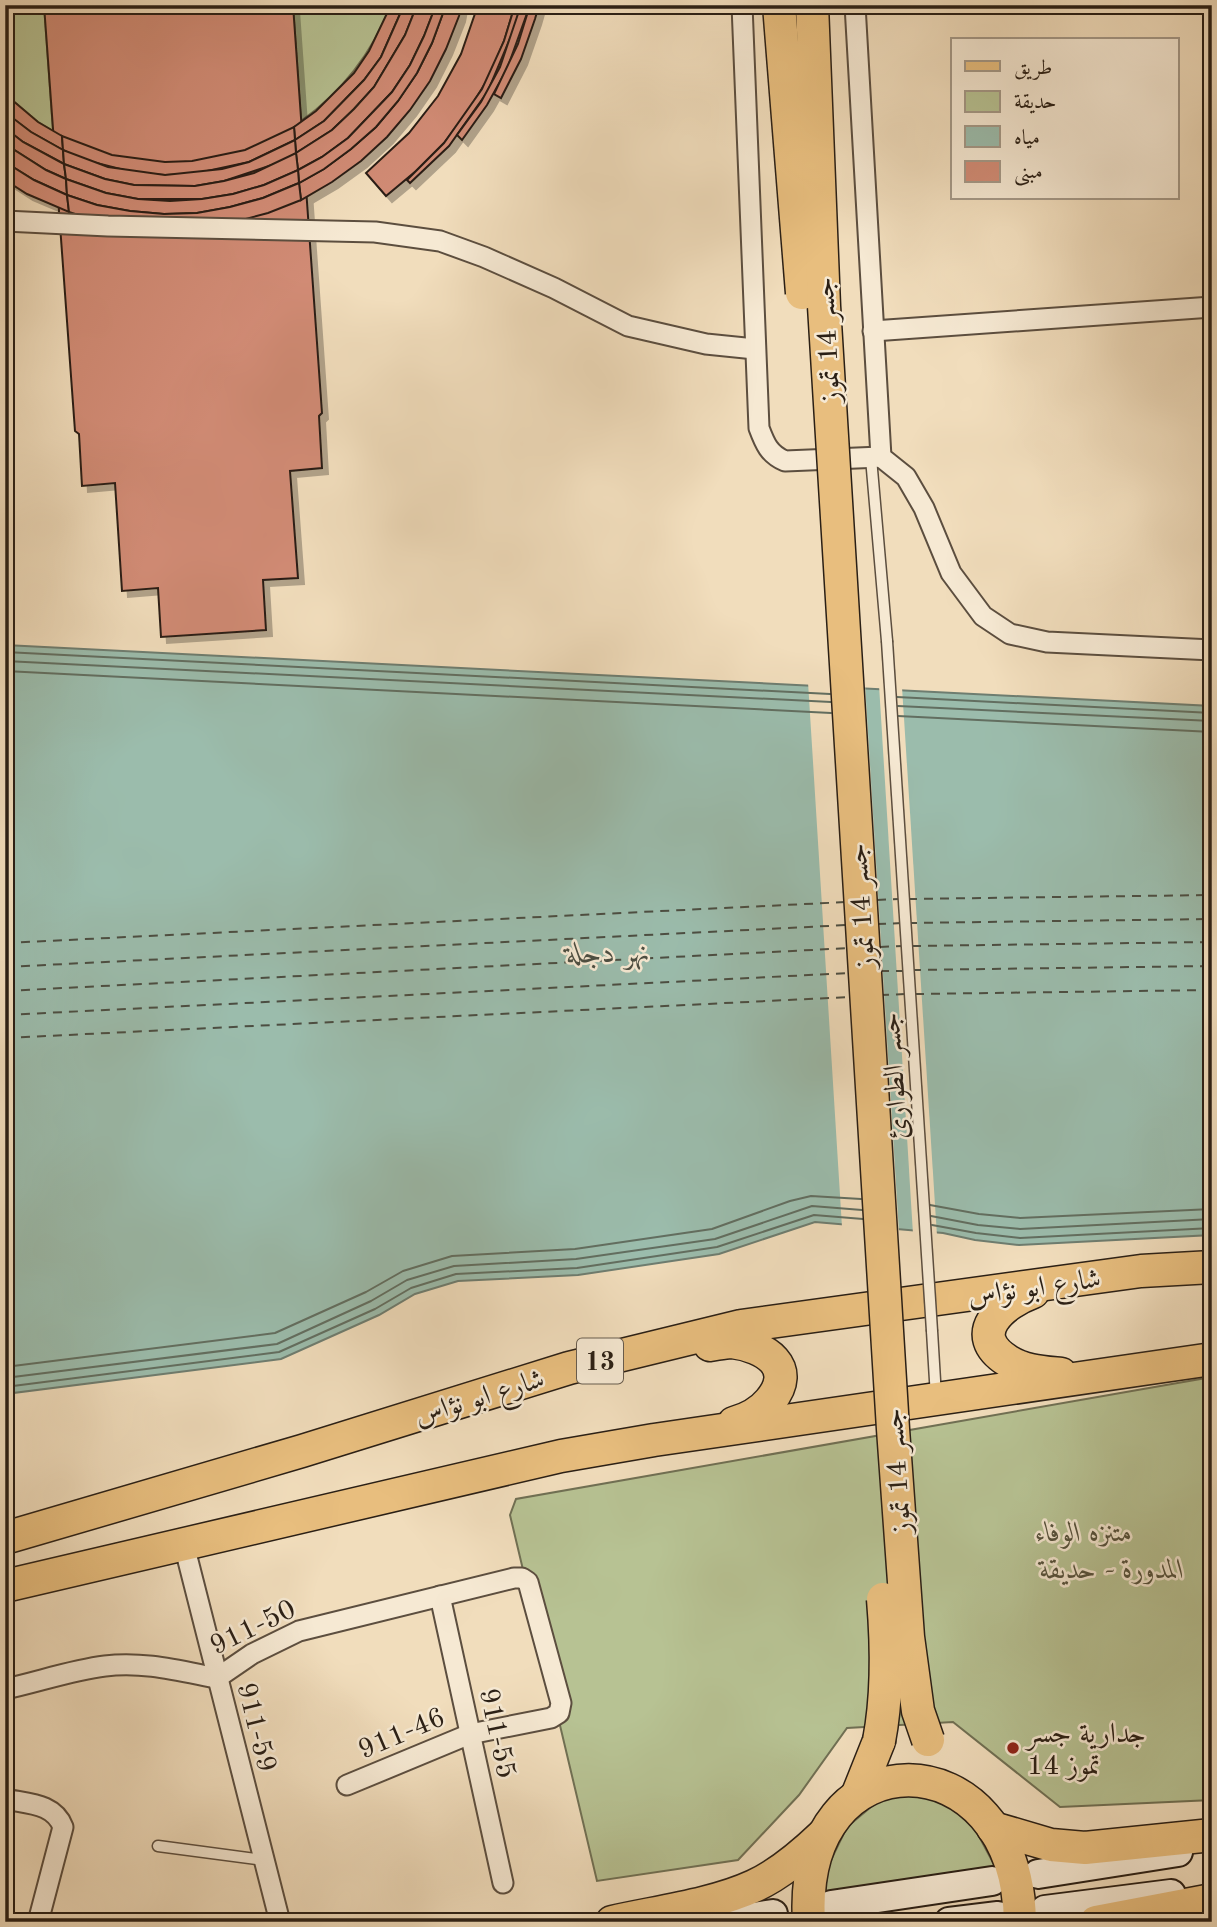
<svg xmlns="http://www.w3.org/2000/svg" width="1217" height="1927" font-family="'Old Standard TT',Amiri,serif">
<style>
.green{fill:#b7c293;stroke:#707054;stroke-width:2}
.water{fill:#9bbcac;stroke:#6e7d70;stroke-width:2}
.pier{fill:#f1ddbc}
.lines{fill:none;stroke-linecap:round;stroke-linejoin:round}
.shore{stroke:#626e60;stroke-width:2}
.ferry{stroke:#4c4e42;stroke-width:2;stroke-dasharray:9 7;stroke-linecap:butt}
.building{fill:#d18b75;stroke:#2a1f15;stroke-width:2;filter:url(#shadow)}
.lane-casing{stroke:#5c4e3f;stroke-width:13}
.street-casing{stroke:#5c4e3f;stroke-width:23}
.secondary-casing{stroke:#2a1f15;stroke-width:32}
.primary-casing{stroke:#2a1f15;stroke-width:35}
.lane{stroke:#f6e9d3;stroke-width:10}
.street{stroke:#f6e9d3;stroke-width:19}
.secondary{stroke:#f6e9d3;stroke-width:28}
.primary{stroke:#e8be7e;stroke-width:32}
.lane-bridge-casing{stroke:#5c4e3f;stroke-width:13;stroke-linecap:butt}
.primary-bridge-casing{stroke:#2a1f15;stroke-width:35;stroke-linecap:butt}
.lane-bridge{stroke:#f6e9d3;stroke-width:10}
.primary-bridge{stroke:#e8be7e;stroke-width:32}
.poi-dot{fill:#8f2418;stroke:#f6e9d3;stroke-width:2.5}
.labels{text-anchor:middle;stroke-width:5;stroke-linejoin:round;paint-order:stroke}
.shield{fill:#f6e9d3;stroke:#675c4e;stroke-width:2}
.shield-label{font-size:26px;font-weight:bold;fill:#2a1f15}
.street-label{font-size:28px;fill:#2a1f15;stroke:#f6e9d3}
.park-label{font-size:28px;font-style:italic;fill:#54503b;stroke:#f6e9d3}
.poi-label{font-size:28px;fill:#2a1f15;stroke:#f6e9d3;text-anchor:start}
.water-label{font-size:30px;font-style:italic;fill:#4c4e42;stroke:#f6e9d3}
</style>
<defs>
<filter id="shadow"><feDropShadow dx="6" dy="6" stdDeviation="0" flood-color="#0004"/></filter>
</defs>
<rect width="100%" height="100%" fill="#f1ddbc"/>
<filter id="stains"><feTurbulence type="fractalNoise" baseFrequency=".00286" numOctaves="4"/><feColorMatrix values="0 0 0 0 .2 0 0 0 0 .09 0 0 0 0 .02 0 0 0 .5 -.17"/></filter>
<radialGradient id="worn" r=".72"><stop offset=".6" stop-color="#630" stop-opacity="0"/><stop offset="1" stop-color="#630" stop-opacity=".3"/></radialGradient>
<g class="green">
<path d="M5 5H44L53 131 38 122 5 94Z"/>
<path d="M293 5H391C372 53 343 91 301 121Z"/>
<path d="M1212 1377V1800L1060 1807 953 1722 847 1728 799 1795 738 1860 597 1881 510 1515 516 1499Z"/>
<path d="M902 1794 942 1801 973 1825 998 1872 823 1902 829 1864 847 1827 877 1802Z"/>
</g>
<path class="water" d="M5 645 1212 706V1235L1019 1245 975 1240 943 1233 815 1222 719 1254 578 1275 458 1281 415 1294 379 1315 281 1359 5 1394Z"/>
<g class="pier">
<path d="M808 682 865 685 899 1232 842 1227Z"/>
<path d="M879 685 902 687 937 1236 913 1234Z"/>
</g>
<g class="lines">
<g class="shore">
<path d="M5 652 830 694"/>
<path d="M5 661 831 702"/>
<path d="M5 671 831 713"/>
<path d="M897 697 1212 713"/>
<path d="M898 706 1212 721"/>
<path d="M898 716 1212 732"/>
<path d="M930 1205 979 1214 1020 1218 1212 1209"/>
<path d="M931 1216 978 1225 1020 1229 1212 1219"/>
<path d="M932 1225 976 1233 1020 1238 1212 1228"/>
<path d="M5 1367 275 1333 366 1292 403 1271 452 1256 575 1249 712 1229 790 1201 811 1196 861 1199"/>
<path d="M5 1378 277 1344 371 1301 407 1280 454 1266 576 1259 715 1239 812 1206 862 1210"/>
<path d="M5 1387 279 1352 375 1309 411 1288 456 1274 577 1268 717 1247 814 1215 863 1219"/>
</g>
<g class="ferry">
<path d="M908 899 1212 895"/>
<path d="M877 900 899 899"/>
<path d="M908 923 1212 919"/>
<path d="M877 924 903 923"/>
<path d="M5 943 847 902"/>
<path d="M912 946 1212 942"/>
<path d="M880 947 903 946"/>
<path d="M5 967 847 925"/>
<path d="M912 970 1212 966"/>
<path d="M880 971H906"/>
<path d="M5 991 850 948"/>
<path d="M915 994 1212 990"/>
<path d="M880 995 906 994"/>
<path d="M5 1015 850 973"/>
<path d="M5 1038 850 997"/>
</g>
</g>
<g class="building">
<path d="M44 5H293L322 413 319 416 322 468 290 471 298 578 263 580 266 630 161 637 158 588 122 591 115 483 82 486 79 434 75 431Z"/>
<path d="M391 5H404L381 57 364 80 324 121 295 140 294 127 316 111 354 73 369 51Z"/>
<path d="M404 5H417L405 35 374 87 354 109 332 130 296 153 295 140 324 121 364 80 381 57Z"/>
<path d="M417 5H436L424 36 410 65 392 92 348 138 322 157 298 170 296 153 332 130 354 109 374 87 405 35Z"/>
<path d="M446 5H461L459 16 446 49 430 81 410 110 387 137 361 161 332 182 301 200 299 183 324 169 351 149 376 127 398 101 417 73 432 43Z"/>
<path d="M446 5 432 43 417 73 398 101 376 127 351 149 324 169 299 183 298 170 322 157 348 138 392 92 410 65 424 36 436 5Z"/>
<path d="M478 5H515L504 41 489 77 468 111 444 143 416 171 386 196 366 173 409 133 438 96 461 54Z"/>
<path d="M515 5H521L514 29 488 91 449 146 410 183 407 180 444 143 482 89 504 41Z"/>
<path d="M521 5H530L507 69 487 105 462 140 457 135 481 102 500 67Z"/>
<path d="M530 5H539L535 19 521 59 501 98 494 94 518 44Z"/>
<path d="M5 94 38 122 62 136 63 150 31 132 8 115 5 112Z"/>
<path d="M5 112 31 132 63 150 64 164 23 142 5 128Z"/>
<path d="M294 127 295 140 249 162 193 174 165 175 136 173 81 159 63 150 62 136 112 155 165 162 192 161 245 150Z"/>
<path d="M5 128 23 142 64 164 66 179 46 170 5 144Z"/>
<path d="M295 140 296 153 281 162 224 181 195 186 134 185 105 179 64 164 63 150 108 167 165 175 222 169 249 162Z"/>
<path d="M5 144 46 170 66 179 67 195 34 180 5 162Z"/>
<path d="M296 153 298 170 294 172 264 185 233 194 202 199H138L106 193 66 179 64 164 105 179 134 185 195 186 224 181 254 173Z"/>
<path d="M5 162 34 180 67 195 69 212 27 194 5 180Z"/>
<path d="M298 170 299 183 294 185 263 198 230 207 197 213 164 214 130 211 97 205 67 195 66 179 106 193 138 199 170 201 202 199 233 194 264 185Z"/>
<path d="M299 183 301 200 268 213 234 222 93 220 69 212 67 195 97 205 130 211 164 214 197 213 230 207 263 198Z"/>
</g>
<g class="lines">
<g class="lane-casing">
<g id="lane">
<path d="M871 458 887 641"/>
<path d="M932 1331 936 1397"/>
<path d="M158 1846 264 1860"/>
</g>
</g>
<g class="street-casing">
<g id="street">
<path d="M742 5 759 428C765 444 769 454 785 461L881 457"/>
<path d="M855 5 881 457 906 477 924 508 951 573 983 616 1010 634 1047 642 1212 650"/>
<path d="M5 221 108 226 375 232 440 241 484 257 554 288 628 326 706 344 755 349"/>
<path d="M873 331 1212 307"/>
<path d="M184 1545 280 1922"/>
<path d="M440 1596 503 1883"/>
<path d="M5 1689C38 1682 72 1670 105 1666 143 1661 180 1671 217 1678L252 1654 299 1631 514 1578H522L528 1582 561 1703 559 1713 551 1718 470 1734 347 1785"/>
<path d="M5 1799C28 1804 54 1803 63 1827L38 1922"/>
</g>
</g>
<g class="secondary-casing">
<g id="secondary">
<path d="M1038 1874 1178 1852"/>
<path d="M831 1905 992 1881"/>
<path d="M1045 1910 1171 1894"/>
<path d="M722 1922 773 1914"/>
<path d="M949 1922 998 1916"/>
</g>
</g>
<g class="primary-casing">
<g id="primary">
<path d="M1033 1292C1003 1303 965 1334 1008 1361 1024 1371 1042 1372 1061 1374"/>
<path d="M710 1345C717 1344 725 1342 732 1342 765 1346 798 1367 770 1401 761 1412 748 1419 734 1423"/>
<path d="M5 1538 302 1451 569 1368 741 1326 1141 1271 1212 1267"/>
<path d="M5 1586 561 1456 654 1440 1212 1359"/>
<path d="M857 1796 879 1741"/>
<path d="M993 1828 1051 1845 1085 1848 1212 1835"/>
<path d="M612 1922C656 1912 713 1905 754 1886 780 1874 802 1855 823 1835"/>
<path d="M809 1922C797 1732 1017 1734 1020 1922"/>
<path d="M1096 1922 1212 1900"/>
</g>
</g>
<use href="#lane" class="lane"/>
<use href="#street" class="street"/>
<use href="#secondary" class="secondary"/>
<use href="#primary" class="primary"/>
<g class="lane-bridge-casing">
<path id="lane-bridge" d="M887 641 932 1331"/>
</g>
<g class="primary-bridge-casing">
<g id="primary-bridge">
<path d="M779 5 802 293"/>
<path d="M812 5 824 306 893 1429 908 1637 918 1711 928 1740"/>
<path d="M879 1741C888 1694 887 1646 883 1599"/>
</g>
</g>
<use href="#lane-bridge" class="lane-bridge"/>
<use href="#primary-bridge" class="primary-bridge"/>
</g>
<circle class="poi-dot" cx="1013" cy="1748" r="7"/>
<g class="labels">
<rect class="shield" x="577" y="1338.5" width="46" height="45" rx="5"/>
<g class="shield-label">
<text x="600" y="1370">13</text>
</g>
<g class="street-label">
<text transform="translate(826 340) rotate(-93)" y="10">جسر 14 تموز</text>
<text transform="translate(860 906) rotate(-94)" y="10">جسر 14 تموز</text>
<text transform="translate(893 1076) rotate(-94)" y="10">جسر الطوارئ</text>
<text transform="translate(1034 1286) rotate(-8)" y="10">شارع ابو نؤاس</text>
<text transform="translate(479 1396) rotate(-17)" y="10">شارع ابو نؤاس</text>
<text transform="translate(896 1471) rotate(-94)" y="10">جسر 14 تموز</text>
<text transform="translate(252 1626) rotate(-26)" y="10">911-50</text>
<text transform="translate(258 1727) rotate(76)" y="10">911-59</text>
<text transform="translate(401 1732) rotate(-23)" y="10">911-46</text>
<text transform="translate(499 1733) rotate(78)" y="10">911-55</text>
</g>
<g class="park-label">
<text x="1084" y="1541">متنزه الوفاء</text>
<text x="1112" y="1578">المدورة - حديقة</text>
</g>
<g class="poi-label">
<text x="1027" y="1742">جدارية جسر<tspan x="1027" dy="32">14 تموز</tspan></text>
</g>
<g class="water-label">
<text transform="translate(608 952) rotate(-1)" y="10">نهر دجلة</text>
</g>
</g>
<rect width="1217" height="1927" fill="none" stroke="#f1ddbc" stroke-width="28"/>
<rect x="7" y="7" width="1203" height="1913" fill="none" stroke="#2a1f15" stroke-width="3.5"/>
<rect x="14" y="14" width="1189" height="1899" fill="none" stroke="#2a1f15" stroke-width="2"/>
<rect x="951" y="38" width="228" height="161" fill="#f6e9d3" stroke="#a49887" stroke-width="2"/>
<rect x="965" y="61" width="35" height="10" fill="#e8be7e" stroke="#a49887" stroke-width="2"/>
<text x="1014" y="74" font-size="21" fill="#2a1f15">طريق</text>
<rect x="965" y="91" width="35" height="21" fill="#b7c293" stroke="#a49887" stroke-width="2"/>
<text x="1014" y="108" font-size="21" fill="#2a1f15">حديقة</text>
<rect x="965" y="126" width="35" height="21" fill="#9bbcac" stroke="#a49887" stroke-width="2"/>
<text x="1014" y="144" font-size="21" fill="#2a1f15">مياه</text>
<rect x="965" y="161" width="35" height="21" fill="#d18b75" stroke="#a49887" stroke-width="2"/>
<text x="1014" y="178" font-size="21" fill="#2a1f15">مبنى</text>
<rect width="100%" height="100%" filter="url(#stains)"/>
<rect width="100%" height="100%" fill="url(#worn)"/>
</svg>
